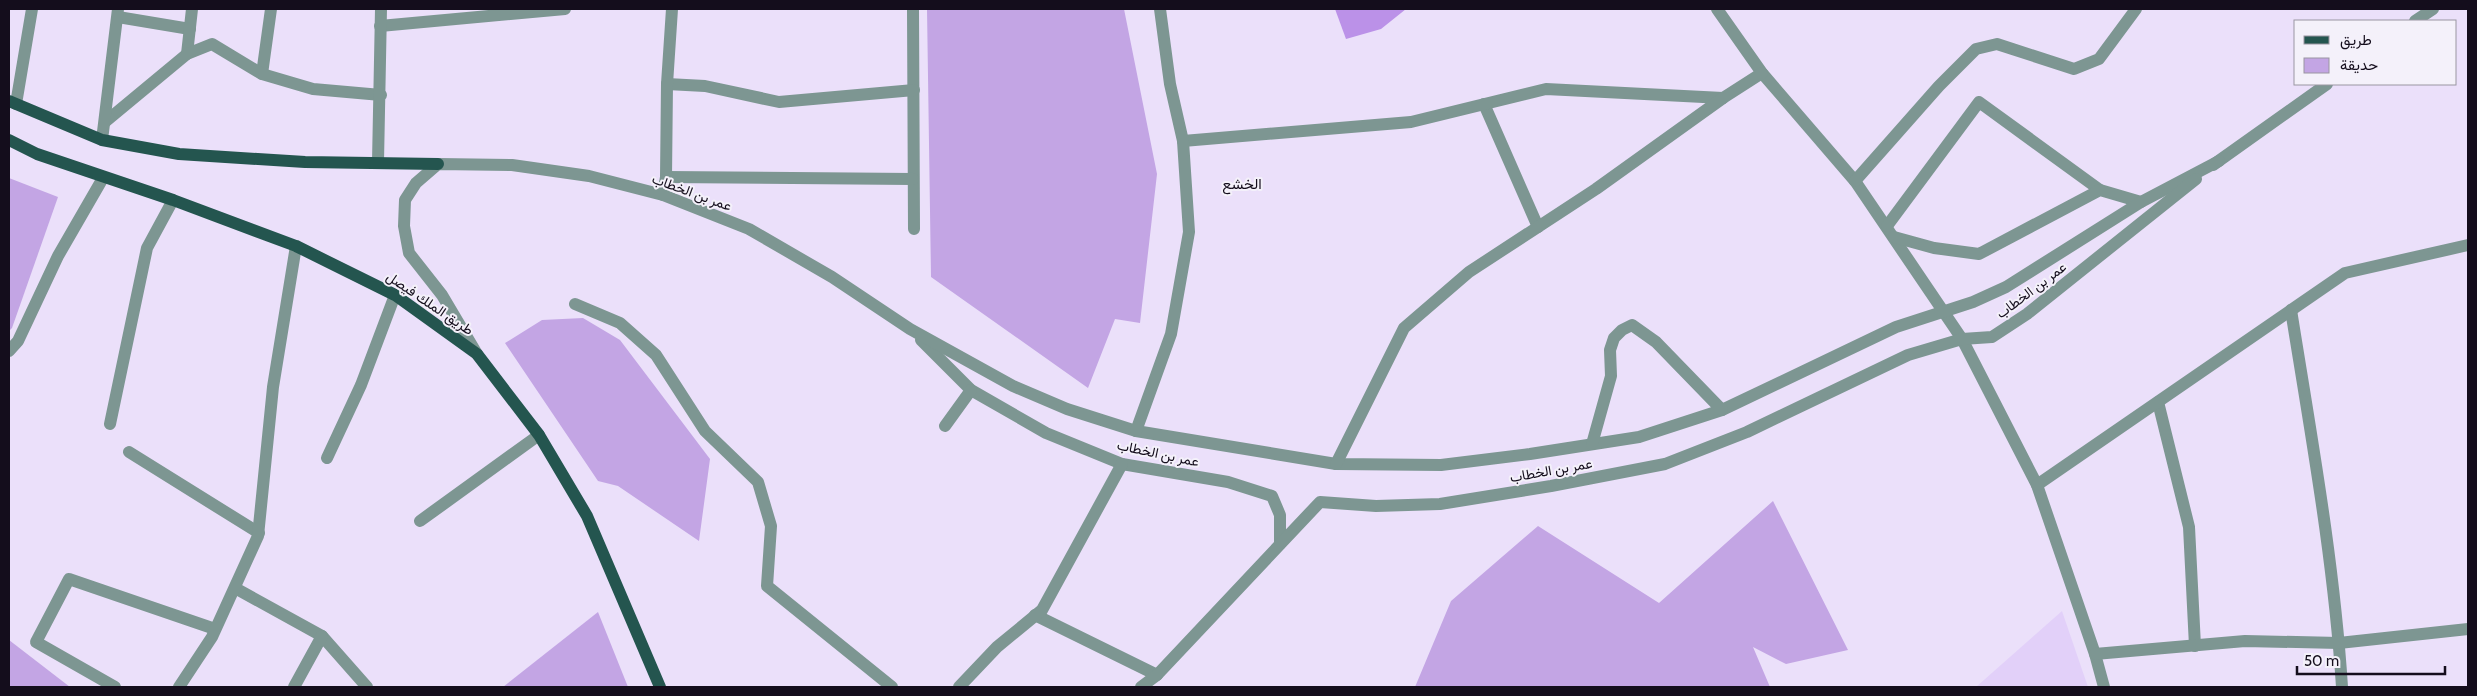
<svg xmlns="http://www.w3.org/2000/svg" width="2477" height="696" font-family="Cabin,Vazirmatn,sans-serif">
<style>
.built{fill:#e2d0f9}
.green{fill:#c3a5e4}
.forest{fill:#bb91e8}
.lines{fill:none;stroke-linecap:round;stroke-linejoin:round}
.minor{stroke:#7d9692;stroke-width:12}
.major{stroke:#24554f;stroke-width:12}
.labels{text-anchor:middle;stroke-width:4;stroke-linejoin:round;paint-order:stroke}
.street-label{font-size:14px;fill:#140d1c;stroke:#f4f1fa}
.neighbourhood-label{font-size:15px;fill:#140d1c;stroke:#f4f1fa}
</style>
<rect width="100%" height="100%" fill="#ebe0fa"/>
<path class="built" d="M2062 611 2088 687H1976Z"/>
<g class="green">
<path d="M927 9H1124L1157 174 1140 323 1115 319 1088 388 931 277Z"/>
<path d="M9 178 58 197 12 328 9 331Z"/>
<path d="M583 318 620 340 710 459 699 541 618 486 598 481 505 343 542 320Z"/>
<path d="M1773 501 1848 650 1786 664 1753 647 1770 687H1415L1451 601 1538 526 1659 603Z"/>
<path d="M598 612 628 687H503Z"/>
<path d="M9 640 70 687H9Z"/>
</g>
<path class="forest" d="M1335 9H1406L1381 29 1346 39Z"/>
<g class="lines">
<g class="minor">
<path d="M913 9 914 229"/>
<path d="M1717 9 1762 73 1855 181 1962 339 2037 485 2095 654 2104 687"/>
<path d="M118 17 190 29"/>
<path d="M2415 21 2433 9"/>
<path d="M380 26 565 9"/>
<path d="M187 54 192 9"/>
<path d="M262 74 271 9"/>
<path d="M667 84 705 86 779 102 914 90"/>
<path d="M16 104 32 9"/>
<path d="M1484 104 1538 227"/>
<path d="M105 122 187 54 212 44 262 74 313 89 381 95"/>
<path d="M102 140 118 9"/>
<path d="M1183 141 1411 122 1546 89 1723 98"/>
<path d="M378 162 381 9"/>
<path d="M2213 165 2327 84"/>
<path d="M666 177 913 179"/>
<path d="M1855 181 1939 86 1976 49 1997 44 2074 69 2099 59 2136 9"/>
<path d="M663 195 666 177 667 84 672 9"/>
<path d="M1887 226 1979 102 2100 190"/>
<path d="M1894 237 1934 248 1979 254 2100 190 2141 202"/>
<path d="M575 304 620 323 656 355 705 431 758 482 771 526 767 586 892 687"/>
<path d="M2291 310C2311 435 2334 561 2342 687"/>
<path d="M921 340 971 390 1046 433 1122 464 1228 482 1272 496 1280 515V544"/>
<path d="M9 351 18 341 58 256 103 178"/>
<path d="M477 354 442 295 409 253 404 226 405 200 416 183 438 164 512 165 589 176 663 195 749 229 832 277 910 329 1013 386 1067 409 1136 431 1336 464 1441 465 1530 454 1639 437 1722 410 1896 327 1973 302 2006 287 2141 202 2219 161"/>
<path d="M2158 402 2189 527 2195 646"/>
<path d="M110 424 147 248 173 200"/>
<path d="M945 426 971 390"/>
<path d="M1136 431 1171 334 1189 232 1183 141 1170 84 1160 9"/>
<path d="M1592 444 1611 376 1610 350 1614 338 1622 330 1632 325 1656 342 1722 410"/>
<path d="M129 452 259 533"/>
<path d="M327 458 361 385 395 295"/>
<path d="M1336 464 1404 328 1469 272 1596 189 1723 98 1762 73"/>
<path d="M2037 485 2345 273 2468 245"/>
<path d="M420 521 539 435"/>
<path d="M235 588 322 636 367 687"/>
<path d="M1035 615 1157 675"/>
<path d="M2095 654 2245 641 2339 643 2468 629"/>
<path d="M115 687 36 642 69 579 215 629"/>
<path d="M179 687 212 637 258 536 273 387 296 246"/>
<path d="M294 687 322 636"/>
<path d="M959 687 997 647 1042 610 1122 464"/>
<path d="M1141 687 1157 675 1320 502 1376 506 1440 504 1551 486 1665 464 1747 432 1908 355 1962 339 1992 337 2027 314 2196 179"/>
</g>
<g class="major">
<path d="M9 101 102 140 179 154 305 162 438 164"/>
<path d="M9 140 37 154 173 200 296 246 395 295 477 354 539 435 587 516 660 687"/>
</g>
</g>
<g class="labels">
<g class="street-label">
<text transform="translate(692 192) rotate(20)" y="5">عمر بن الخطاب</text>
<text transform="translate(2031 290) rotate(-37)" y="5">عمر بن الخطاب</text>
<text transform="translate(430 303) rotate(34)" y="5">طريق الملك فيصل</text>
<text transform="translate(1158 453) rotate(12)" y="5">عمر بن الخطاب</text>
<text transform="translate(1551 470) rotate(-10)" y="5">عمر بن الخطاب</text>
</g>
<g class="neighbourhood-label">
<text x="1242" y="189">الخشع</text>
</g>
</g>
<rect width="2477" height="696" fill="none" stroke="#140d1c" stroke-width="20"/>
<rect x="2294" y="20" width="162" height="65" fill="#f4f1fa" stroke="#9a96a1"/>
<rect x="2304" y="36" width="25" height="8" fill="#24554f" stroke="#9a96a1"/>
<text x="2340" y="45" font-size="15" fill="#140d1c">طريق</text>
<rect x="2304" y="58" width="25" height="15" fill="#c3a5e4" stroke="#9a96a1"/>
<text x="2340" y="70" font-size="15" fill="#140d1c">حديقة</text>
<path d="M2297 666v8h148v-8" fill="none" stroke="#140d1c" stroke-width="2.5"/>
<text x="2304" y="666" font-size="15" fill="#140d1c" stroke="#f4f1fa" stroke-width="4" paint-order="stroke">50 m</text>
</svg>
